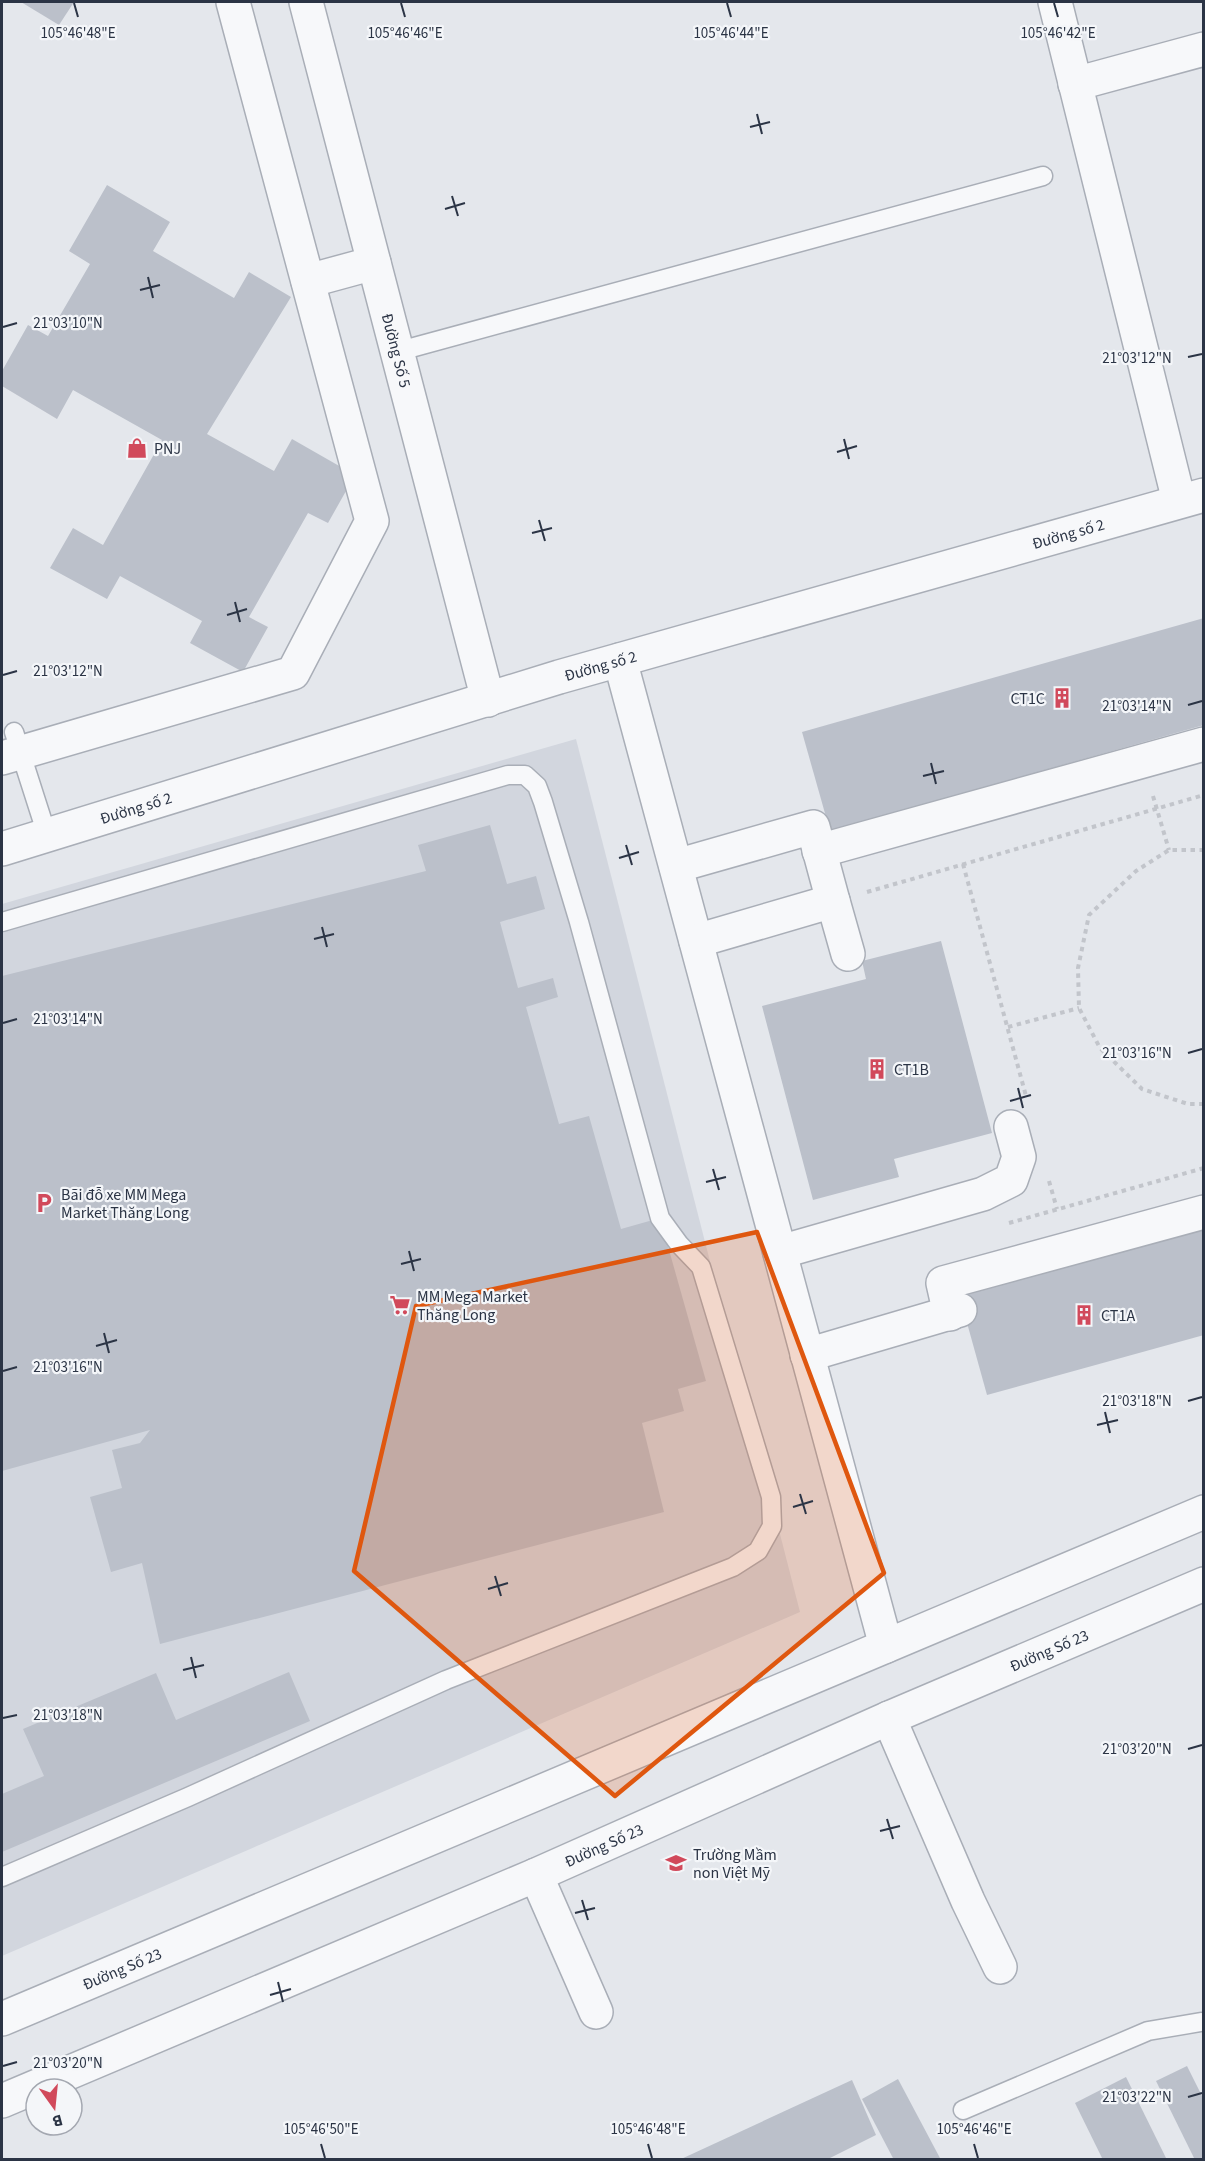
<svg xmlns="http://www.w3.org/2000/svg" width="1205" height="2161" font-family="'Source Sans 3',sans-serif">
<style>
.built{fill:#d2d6de}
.building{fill:#bbc0ca}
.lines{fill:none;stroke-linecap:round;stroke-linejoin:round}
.service-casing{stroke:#a9aeb7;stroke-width:21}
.minor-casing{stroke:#a9aeb7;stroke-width:36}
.path{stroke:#c2c5cb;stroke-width:4;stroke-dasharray:4.5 4.5;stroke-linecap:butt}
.service{stroke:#f7f8fa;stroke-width:18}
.minor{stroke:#f7f8fa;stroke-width:33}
.marked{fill:#df570f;fill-opacity:0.2;stroke:#df570f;stroke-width:4.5;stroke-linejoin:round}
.ticks{fill:none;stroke:#2b3445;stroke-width:2}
.labels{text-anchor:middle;stroke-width:4.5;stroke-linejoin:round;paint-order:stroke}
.street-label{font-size:16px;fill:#2b3445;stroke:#f4f6f9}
.poi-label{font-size:16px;fill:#2b3445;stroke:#f4f6f9;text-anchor:start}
.ticks-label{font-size:15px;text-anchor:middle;fill:#2b3445;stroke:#f4f6f9;stroke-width:4.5;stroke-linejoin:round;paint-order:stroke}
</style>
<rect width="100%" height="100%" fill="#e4e7ec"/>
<path class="built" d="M576 739 800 1612 2 1956V904Z"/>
<g class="building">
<path d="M21 2H74L59 25Z"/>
<path d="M107 185 170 222 153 251 234 298 249 272 291 297 207 434 274 471 292 439 355 475 328 523 308 513 249 617 268 627 243 672 190 643 202 621 120 576 107 599 50 568 73 528 103 545 162 440 73 390 57 419 2 386V371L28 325 48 336 90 264 69 251Z"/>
<path d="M1204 618V725L830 831 802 732Z"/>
<path d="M490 825 507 884 536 876 545 909 500 922 518 988 553 978 558 997 526 1007 559 1124 589 1116 621 1229 660 1218 706 1381 678 1389 684 1411 642 1423 664 1512 160 1644 142 1563 111 1572 90 1497 122 1488 112 1450 140 1443 150 1430 2 1471V976L426 871 418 845Z"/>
<path d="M941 941 992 1133 894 1159 899 1177 813 1200 762 1006 866 979 862 961Z"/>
<path d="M1204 1227V1335L987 1395 959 1294Z"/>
<path d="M289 1672 310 1721 2 1852V1794L44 1776 23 1729 156 1673 176 1720Z"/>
<path d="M1187 2066 1204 2100V2160H1195L1156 2081Z"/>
<path d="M1126 2077 1167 2160H1103L1075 2103Z"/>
<path d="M898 2079 941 2160H894L862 2099Z"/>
<path d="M852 2080 876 2135 826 2160H679Z"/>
</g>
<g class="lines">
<g class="service-casing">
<g id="service">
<path d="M396 352 1043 176"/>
<path d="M14 732 47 835"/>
<path d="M2 922 508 775H525L537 786 543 802 579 922 660 1218 679 1244 701 1267 771 1497 772 1526 758 1551 733 1567 446 1680 188 1797 2 1877"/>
<path d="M963 2110 1148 2031 1201 2022"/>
</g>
</g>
<g class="minor-casing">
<g id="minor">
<path id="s1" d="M306 2 488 700"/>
<path d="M1055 2 1179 501"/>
<path d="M1075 84 1204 49"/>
<path d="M308 281 374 263"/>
<path d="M620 660 886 1646"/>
<path d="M2 758 293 673 372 521 233 2"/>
<path id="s2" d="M2 849 559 677 1204 495"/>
<path d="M819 851 1204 744"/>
<path d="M676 866 813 827 833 901 696 941"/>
<path d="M833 901 848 954"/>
<path d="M780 1252 983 1194 1011 1180 1019 1157 1011 1127"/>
<path d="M950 1314 943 1283 1204 1212"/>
<path d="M807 1355 960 1310"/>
<path d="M889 1718 968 1901 1000 1967"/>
<path d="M536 1875 596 2012"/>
<path id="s3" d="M2 2019 1204 1512"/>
<path id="s4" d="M2 2101 536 1875 889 1718 1204 1584"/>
</g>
</g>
<g class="path">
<path d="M1153 796 1169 850"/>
<path d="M1204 850H1169L1136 871 1089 915 1078 968 1079 1008 1100 1048 1142 1089 1188 1104H1204"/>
<path d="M963 864 1026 1096"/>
<path d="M867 892 1204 795"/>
<path d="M1008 1027 1079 1008"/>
<path d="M1049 1181 1057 1209"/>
<path d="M1009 1223 1204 1168"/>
</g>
<use href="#service" class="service"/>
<use href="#minor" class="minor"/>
</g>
<path class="marked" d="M757 1232 884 1573 615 1796 354 1571 416 1306Z"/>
<path class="ticks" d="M74 3 78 17M401 3 405 17M727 3 731 17M1054 3 1058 17M757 114 762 134M750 127 770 122M452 196 458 216M445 209 465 203M148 277 153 298M140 290 160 285M3 327 17 323M1188 357 1202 354M844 439 849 459M837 452 857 446M539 520 545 541M532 533 552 528M235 602 240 622M227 615 247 609M3 675 17 671M1188 705 1202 701M931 763 936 784M923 776 944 771M626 845 632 865M619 858 639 852M322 927 327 947M314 939 334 934M3 1023 17 1019M1188 1053 1202 1049M1018 1088 1023 1108M1010 1101 1031 1095M713 1169 719 1190M706 1182 726 1177M409 1251 414 1271M401 1264 421 1259M104 1333 109 1353M96 1346 117 1340M3 1371 17 1367M1188 1401 1202 1397M1105 1412 1110 1433M1097 1425 1118 1420M800 1494 806 1514M793 1507 813 1501M495 1576 501 1596M488 1589 508 1583M191 1657 196 1678M183 1670 204 1665M3 1718 17 1715M1188 1749 1202 1745M887 1819 893 1839M880 1831 900 1826M582 1900 588 1920M575 1913 595 1908M278 1982 283 2002M270 1995 291 1989M3 2066 17 2062M1188 2097 1202 2093M321 2144 325 2158M648 2144 652 2158M974 2144 978 2158"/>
<defs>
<g id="shop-bare" transform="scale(1.62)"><path d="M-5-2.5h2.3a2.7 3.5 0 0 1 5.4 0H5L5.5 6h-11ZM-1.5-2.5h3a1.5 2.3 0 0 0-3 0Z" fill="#d1495b" stroke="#f4f6f9" stroke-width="2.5" paint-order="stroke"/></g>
<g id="building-bare" transform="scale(1.62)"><path d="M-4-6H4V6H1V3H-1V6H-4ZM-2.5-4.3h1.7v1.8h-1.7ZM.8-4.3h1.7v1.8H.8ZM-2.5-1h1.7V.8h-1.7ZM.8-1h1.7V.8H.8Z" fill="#d1495b" stroke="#f4f6f9" stroke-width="2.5" paint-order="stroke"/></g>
<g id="parking-bare" transform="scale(1.62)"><path d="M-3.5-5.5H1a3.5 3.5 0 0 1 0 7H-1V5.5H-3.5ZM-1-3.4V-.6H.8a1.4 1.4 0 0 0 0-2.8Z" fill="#d1495b" stroke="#f4f6f9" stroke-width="2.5" paint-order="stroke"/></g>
<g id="supermarket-bare" transform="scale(1.62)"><path d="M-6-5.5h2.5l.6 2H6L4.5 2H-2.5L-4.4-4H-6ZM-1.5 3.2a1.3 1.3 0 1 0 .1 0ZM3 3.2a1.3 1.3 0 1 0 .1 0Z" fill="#d1495b" stroke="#f4f6f9" stroke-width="2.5" paint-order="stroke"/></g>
<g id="school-bare" transform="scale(1.62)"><path d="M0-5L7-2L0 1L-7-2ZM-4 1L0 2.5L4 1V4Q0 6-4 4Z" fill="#d1495b" stroke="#f4f6f9" stroke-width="2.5" paint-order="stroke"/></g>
</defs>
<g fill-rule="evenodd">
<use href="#shop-bare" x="137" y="448"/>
<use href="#building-bare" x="1062" y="698"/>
<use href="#building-bare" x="877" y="1069"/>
<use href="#parking-bare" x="44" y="1203"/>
<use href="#supermarket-bare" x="400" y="1305"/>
<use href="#building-bare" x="1084" y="1315"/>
<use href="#school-bare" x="676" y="1863"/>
</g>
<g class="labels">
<g class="street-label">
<text dy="6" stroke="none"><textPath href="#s1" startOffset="360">Đường Số 5</textPath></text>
<text dy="6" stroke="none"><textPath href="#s2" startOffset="1112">Đường số 2</textPath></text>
<text dy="6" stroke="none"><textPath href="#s2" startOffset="626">Đường số 2</textPath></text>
<text dy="6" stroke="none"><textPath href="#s2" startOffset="140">Đường số 2</textPath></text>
<text dy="6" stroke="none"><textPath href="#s4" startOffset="1140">Đường Số 23</textPath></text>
<text dy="6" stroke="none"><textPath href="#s4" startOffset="654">Đường Số 23</textPath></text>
<text dy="6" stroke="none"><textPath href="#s3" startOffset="130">Đường Số 23</textPath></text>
</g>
<g class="poi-label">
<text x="154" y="454">PNJ</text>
<text x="1045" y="704" text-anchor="end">CT1C</text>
<text x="894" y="1075">CT1B</text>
<text x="61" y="1200">Bãi đỗ xe MM Mega<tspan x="61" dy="18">Market Thăng Long</tspan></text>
<text x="417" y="1302">MM Mega Market<tspan x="417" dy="18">Thăng Long</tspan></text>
<text x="1101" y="1321">CT1A</text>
<text x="693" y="1860">Trường Mầm<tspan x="693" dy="18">non Việt Mỹ</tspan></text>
</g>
</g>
<g class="ticks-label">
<text x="78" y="38">105°46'48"E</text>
<text x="405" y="38">105°46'46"E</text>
<text x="731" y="38">105°46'44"E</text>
<text x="1058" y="38">105°46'42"E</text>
<text x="68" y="328">21°03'10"N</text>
<text x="1137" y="363">21°03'12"N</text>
<text x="68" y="676">21°03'12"N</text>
<text x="1137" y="711">21°03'14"N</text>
<text x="68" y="1024">21°03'14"N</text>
<text x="1137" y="1058">21°03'16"N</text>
<text x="68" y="1372">21°03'16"N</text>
<text x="1137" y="1406">21°03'18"N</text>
<text x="68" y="1720">21°03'18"N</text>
<text x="1137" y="1754">21°03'20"N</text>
<text x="68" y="2068">21°03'20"N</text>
<text x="1137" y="2102">21°03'22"N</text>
<text x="321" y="2134">105°46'50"E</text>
<text x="648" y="2134">105°46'48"E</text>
<text x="974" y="2134">105°46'46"E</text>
</g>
<rect width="1205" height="2161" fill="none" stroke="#2b3445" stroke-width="6"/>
<g transform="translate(54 2107) rotate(165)"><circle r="28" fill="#f4f6f9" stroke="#a4a8b1" stroke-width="1.5"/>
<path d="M0-4.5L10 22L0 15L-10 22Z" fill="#d1495b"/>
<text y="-9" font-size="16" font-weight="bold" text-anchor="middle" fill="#2b3445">B</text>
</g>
</svg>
